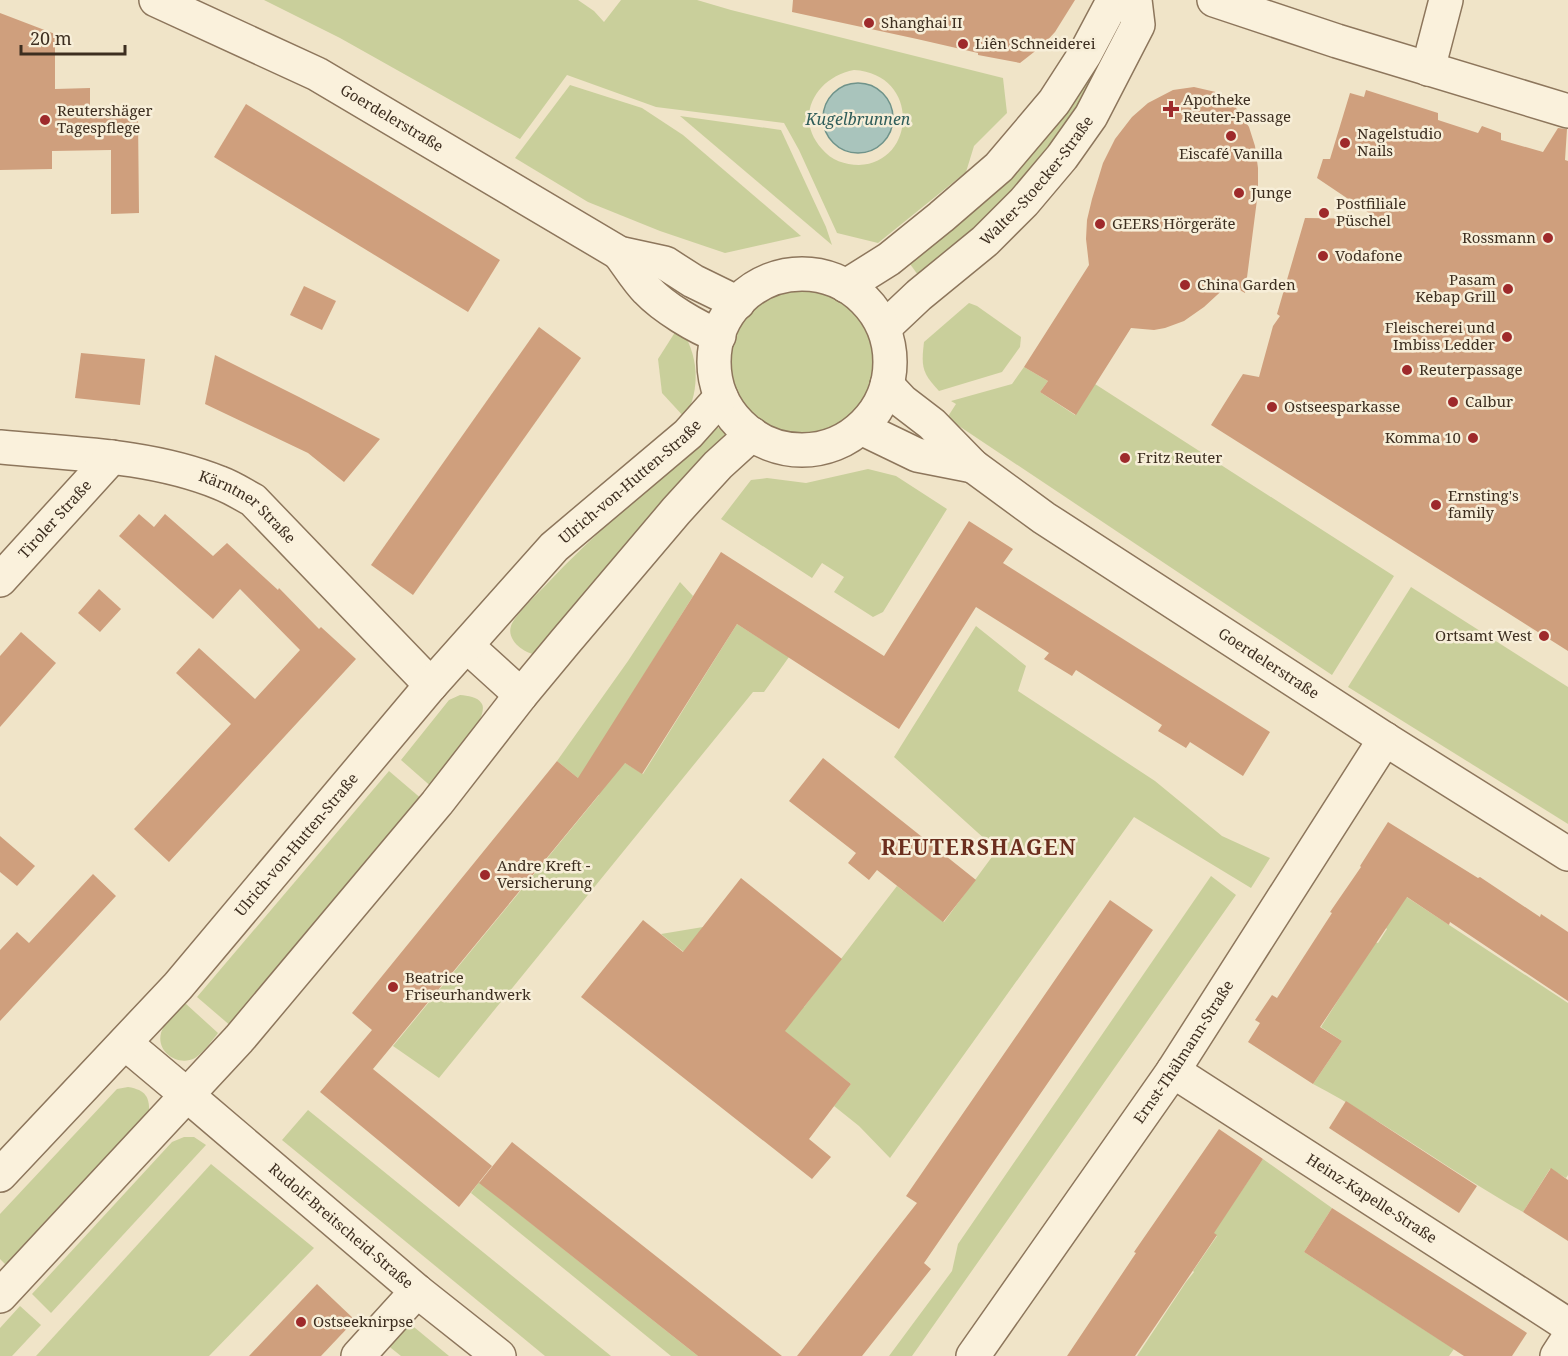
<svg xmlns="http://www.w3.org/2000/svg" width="1568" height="1356" font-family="'Noto Serif',serif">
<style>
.green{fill:#c9cf9b;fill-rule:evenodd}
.water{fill:#a9c4bc;stroke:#6f938a;stroke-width:1.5}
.building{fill:#cf9f7d}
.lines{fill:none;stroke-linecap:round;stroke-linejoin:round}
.minor-casing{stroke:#8d765c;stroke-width:36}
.tertiary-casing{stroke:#8d765c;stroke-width:36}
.minor{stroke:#faf1dc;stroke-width:33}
.tertiary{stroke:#faf1dc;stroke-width:33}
.poi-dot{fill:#9e2a2b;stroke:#f7eed8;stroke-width:2}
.labels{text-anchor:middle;stroke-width:5;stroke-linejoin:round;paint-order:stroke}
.poi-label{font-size:15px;fill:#3d2e20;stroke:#f7eed8;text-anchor:start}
.street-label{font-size:15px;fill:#3d2e20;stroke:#f7eed8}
.water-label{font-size:16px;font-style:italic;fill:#2f5d5a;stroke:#f7eed8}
.district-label{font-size:21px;font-weight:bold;letter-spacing:1.5px;fill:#6b2e1e;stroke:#f7eed8}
</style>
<rect width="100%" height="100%" fill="#f0e4c8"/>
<g class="green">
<path d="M264 0H578L594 11 604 22 621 0H697L731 10 1003 78 1007 113 974 146 966 172 878 243 837 233 799 150 784 123 656 107 567 75 520 139 340 38ZM854 70C921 74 916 163 859 165 845 165 831 160 822 149 793 117 816 77 854 70Z"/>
<path d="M1109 42 1116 45 1095 87 1015 193 921 279 907 260Z"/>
<path d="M570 85 642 108 683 135 801 236 725 253 660 231 588 202 515 158Z"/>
<path d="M680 116 781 130 826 227 832 245Z"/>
<circle cx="801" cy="359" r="75"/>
<path d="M969 303 977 306 1021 337 1020 347 1002 372 939 391C922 373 921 367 924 342Z"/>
<path d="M679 326C699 354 701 388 685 418L662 393 658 359Z"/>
<path d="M1024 367 1048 381 1040 392 1075 415 1095 384 1394 576 1332 675 947 418 956 404 951 401 1012 384Z"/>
<path d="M716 427 726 431 729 437 539 655C526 655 506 641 511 626 515 615 535 596 544 587 597 530 658 480 716 427Z"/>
<path d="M868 469 896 476 947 509 883 612 873 617 834 592 844 577 822 563 812 578 721 519 751 480 767 478 806 483Z"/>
<path d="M680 582 693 596 599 747 643 774 737 624 789 657 764 692H753L439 1078 393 1046 599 795 557 761 628 661Z"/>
<path d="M1411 587 1568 687V824L1348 687Z"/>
<path d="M976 626 1026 666 1018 691 1155 781 1222 836 1270 858 1251 888 1134 817 890 1158 859 1126 834 1106 851 1084 661 934 703 927 804 1007 897 886 944 922 997 850 894 757Z"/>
<path d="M460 695C468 696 477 696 482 704 490 718 443 776 434 789L401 760 449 700Z"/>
<path d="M389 771 423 800 232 1027 197 997Z"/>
<path d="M1211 876 1236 895 912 1356H889L952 1271 958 1244Z"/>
<path d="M1405 896 1568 1003V1175L1566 1178 1550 1169 1523 1212C1451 1172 1386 1122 1313 1084L1342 1041 1321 1027 1375 942 1378 943 1387 929 1385 927Z"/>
<path d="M185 1003 218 1033C211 1042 204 1052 195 1058 178 1067 156 1052 161 1033 164 1023 178 1011 185 1003Z"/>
<path d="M128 1087C146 1090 150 1097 149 1115L10 1269 0 1259V1214L117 1089Z"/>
<path d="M308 1110 611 1356H545L282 1140Z"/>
<path d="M184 1137H194L206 1145 51 1313 32 1294 172 1142Z"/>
<path d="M1263 1159 1332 1208 1304 1252 1454 1349 1449 1356H1137L1186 1282 1194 1272 1193 1271 1217 1236 1213 1233Z"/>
<path d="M211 1164 314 1248 209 1356H36Z"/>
<path d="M479 1182 698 1356H671L471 1193Z"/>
<path d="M20 1306 41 1325 12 1356H0V1328Z"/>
<path d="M397 1313 449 1356H401L376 1336Z"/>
</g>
<circle class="water" cx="858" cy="118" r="35"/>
<g class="building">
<path d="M793 0H1075L1055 32 1043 45 1020 63 978 55V53L917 39 792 12Z"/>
<path d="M0 13 55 34V89L90 88V117H138L139 213 111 214V150L52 151V169L0 170Z"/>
<path d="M1194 87 1220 93 1232 102 1249 127 1255 146 1258 168V192L1245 293 1229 284 1204 307 1184 321 1165 328 1154 330 1131 328 1076 415 1040 392 1048 381 1024 367 1089 265 1086 239 1087 220 1092 199 1103 163 1115 139 1132 117 1148 103 1173 90Z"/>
<path d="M1366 90 1438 113V120L1478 133 1482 126 1501 133V140L1543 152 1558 128 1567 129 1565 160 1568 161V651L1211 425 1243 374 1259 377 1273 326 1280 316 1277 314 1305 218 1378 219 1317 178 1323 159H1330L1350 93 1364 97Z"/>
<path d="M246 104 500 260 468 312 214 157Z"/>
<path d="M304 286 336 301 322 330 290 315Z"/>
<path d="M539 327 581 358 413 595 371 565Z"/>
<path d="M81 353 145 359 140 405 75 398Z"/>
<path d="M215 355 299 397 380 439 344 482 308 453 205 404Z"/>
<path d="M139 514 154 527 165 514 213 556 227 543 278 590 279 588 319 629 321 627 356 659 169 862 134 829 231 724 176 673 199 648 255 699 300 650 240 589 213 619 119 536Z"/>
<path d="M969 521 1013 549 1003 563 1270 732 1243 776 1190 742 1186 748 1158 731 1162 725 1076 670 1072 676 1044 659 1049 653 976 607 899 729 737 624 642 774 625 763 373 1069 492 1166 459 1207 320 1092 372 1030 352 1013 557 761 578 778 721 552 884 656Z"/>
<path d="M99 589 121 609 100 632 78 613Z"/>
<path d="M21 632 56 663 0 727V656Z"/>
<path d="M823 758 976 880 943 922 877 870 869 880 848 863 856 853 789 801Z"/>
<path d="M1388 822 1478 878 1480 877 1540 917 1541 914 1568 932V1001L1450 922 1449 925 1407 897 1320 1027 1342 1041 1313 1084 1248 1042 1260 1023 1255 1020 1272 995 1277 998 1332 913 1330 912 1361 867 1360 866Z"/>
<path d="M0 836 35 866 17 886 0 872Z"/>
<path d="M93 874 116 896 0 1021V950L17 932 29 943Z"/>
<path d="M741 878 842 959 785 1031 851 1084 809 1139 831 1157 812 1179 581 997 643 920 683 952Z"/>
<path d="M1110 900 1153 930 924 1263 931 1269 862 1356H797L917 1203 906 1196Z"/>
<path d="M1346 1101 1477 1186 1459 1213 1329 1128Z"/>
<path d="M1219 1129 1263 1159 1214 1233 1217 1235 1135 1356H1067L1136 1253 1134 1252Z"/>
<path d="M512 1142 782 1356H698L515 1211 479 1183Z"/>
<path d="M1551 1168 1568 1180V1241L1523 1212Z"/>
<path d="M1332 1208 1527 1333 1512 1356H1464L1304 1252Z"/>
<path d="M317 1284 355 1320 321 1356H249Z"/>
</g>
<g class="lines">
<g class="minor-casing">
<g id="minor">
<path id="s1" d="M156 0 317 74 619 253 665 263 693 281 738 303"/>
<path d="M1214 0 1337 41 1568 111"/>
<path d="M1428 69 1446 0"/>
<path d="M619 253C628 265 637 280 647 290 664 308 696 327 719 336"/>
<path d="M846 286 889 259 941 217 999 167 1054 102 1085 54 1112 3 1116 0"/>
<path id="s2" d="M884 328 919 295 985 241 1024 202 1062 157 1091 116 1138 25 1135 0"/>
<path id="s3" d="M0 447C73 454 151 455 220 483 231 487 242 494 253 500L431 685"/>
<path id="s4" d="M0 580 112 457"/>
<path id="s5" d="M1173 1071 1568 1325"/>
<path id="s6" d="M187 1095 417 1291 499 1356"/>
<path d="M358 1356 417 1291"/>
<path id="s7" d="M973 1356 1173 1071 1385 739"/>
<path d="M1557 1356 1568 1339"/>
</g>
</g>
<g class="tertiary-casing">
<g id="tertiary">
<circle cx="802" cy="362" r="88"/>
<path id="s8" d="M887 385 902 401 932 424 973 466 1044 518 1385 739 1568 854"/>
<path d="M861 428 917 455 973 466"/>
<path d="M467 646 521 695"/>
<path d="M125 1043 187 1095"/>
<path id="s9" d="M0 1175 178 986 431 685 554 547 688 434 721 397"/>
<path d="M0 1296 239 1039 437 803 521 695 565 642 676 511 718 465 752 434"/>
</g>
</g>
<use href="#minor" class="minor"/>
<use href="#tertiary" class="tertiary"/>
</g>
<g class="poi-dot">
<circle cx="869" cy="23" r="6"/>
<circle cx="963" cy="44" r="6"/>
<path d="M1168 100h6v6h6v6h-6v6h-6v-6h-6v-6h6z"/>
<circle cx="45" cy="120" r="6"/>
<circle cx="1231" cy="136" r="6"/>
<circle cx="1345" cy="143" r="6"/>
<circle cx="1239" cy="193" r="6"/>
<circle cx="1324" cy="213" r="6"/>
<circle cx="1100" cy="224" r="6"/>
<circle cx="1548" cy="238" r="6"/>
<circle cx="1323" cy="256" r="6"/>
<circle cx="1185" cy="285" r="6"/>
<circle cx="1508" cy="289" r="6"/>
<circle cx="1507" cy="337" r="6"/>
<circle cx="1407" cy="370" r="6"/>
<circle cx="1453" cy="402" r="6"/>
<circle cx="1272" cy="407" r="6"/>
<circle cx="1473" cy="438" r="6"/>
<circle cx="1125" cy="458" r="6"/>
<circle cx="1436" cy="505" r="6"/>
<circle cx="1544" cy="636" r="6"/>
<circle cx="485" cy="875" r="6"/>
<circle cx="393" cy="987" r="6"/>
<circle cx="301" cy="1322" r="6"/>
</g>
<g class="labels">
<g class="poi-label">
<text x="881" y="28">Shanghai II</text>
<text x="975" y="49">Liên Schneiderei</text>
<text x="1183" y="105">Apotheke<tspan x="1183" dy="17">Reuter-Passage</tspan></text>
<text x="57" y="116">Reutershäger<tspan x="57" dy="17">Tagespflege</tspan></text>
<text x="1357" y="139">Nagelstudio<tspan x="1357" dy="17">Nails</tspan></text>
<text x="1231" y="159" text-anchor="middle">Eiscafé Vanilla</text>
<text x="1251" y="198">Junge</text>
<text x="1336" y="209">Postfiliale<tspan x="1336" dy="17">Püschel</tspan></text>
<text x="1112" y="229">GEERS Hörgeräte</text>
<text x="1536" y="243" text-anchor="end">Rossmann</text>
<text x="1335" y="261">Vodafone</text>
<text x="1496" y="285" text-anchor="end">Pasam<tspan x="1496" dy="17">Kebap Grill</tspan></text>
<text x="1197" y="290">China Garden</text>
<text x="1495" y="333" text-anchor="end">Fleischerei und<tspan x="1495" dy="17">Imbiss Ledder</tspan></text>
<text x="1419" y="375">Reuterpassage</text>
<text x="1465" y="407">Calbur</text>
<text x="1284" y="412">Ostseesparkasse</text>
<text x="1461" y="443" text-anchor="end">Komma 10</text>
<text x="1137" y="463">Fritz Reuter</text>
<text x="1448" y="501">Ernsting's<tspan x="1448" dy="17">family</tspan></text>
<text x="1532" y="641" text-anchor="end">Ortsamt West</text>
<text x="497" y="871">Andre Kreft -<tspan x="497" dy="17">Versicherung</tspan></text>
<text x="405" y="983">Beatrice<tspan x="405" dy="17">Friseurhandwerk</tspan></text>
<text x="313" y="1327">Ostseeknirpse</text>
</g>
<g class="street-label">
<text dy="5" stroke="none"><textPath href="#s1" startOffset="264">Goerdelerstraße</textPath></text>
<text dy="5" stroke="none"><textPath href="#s2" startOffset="213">Walter-Stoecker-Straße</textPath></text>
<text dy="5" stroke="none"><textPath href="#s9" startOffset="938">Ulrich-von-Hutten-Straße</textPath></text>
<text dy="5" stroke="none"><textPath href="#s3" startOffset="260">Kärntner Straße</textPath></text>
<text dy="5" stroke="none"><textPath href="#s4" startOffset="82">Tiroler Straße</textPath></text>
<text dy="5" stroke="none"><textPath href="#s8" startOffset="474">Goerdelerstraße</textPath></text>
<text dy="5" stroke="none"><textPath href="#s9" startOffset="444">Ulrich-von-Hutten-Straße</textPath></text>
<text dy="5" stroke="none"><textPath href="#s7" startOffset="370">Ernst-Thälmann-Straße</textPath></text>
<text dy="5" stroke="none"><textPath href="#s5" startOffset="236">Heinz-Kapelle-Straße</textPath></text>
<text dy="5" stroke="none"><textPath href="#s6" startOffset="202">Rudolf-Breitscheid-Straße</textPath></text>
</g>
<g class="water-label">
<text x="858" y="125">Kugelbrunnen</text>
</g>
<g class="district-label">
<text x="979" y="855">REUTERSHAGEN</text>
</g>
</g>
<path d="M21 45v9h104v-9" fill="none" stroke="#3d2e20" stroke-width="3"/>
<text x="30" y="45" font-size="18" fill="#3d2e20" stroke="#f7eed8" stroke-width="4.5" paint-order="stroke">20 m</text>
</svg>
